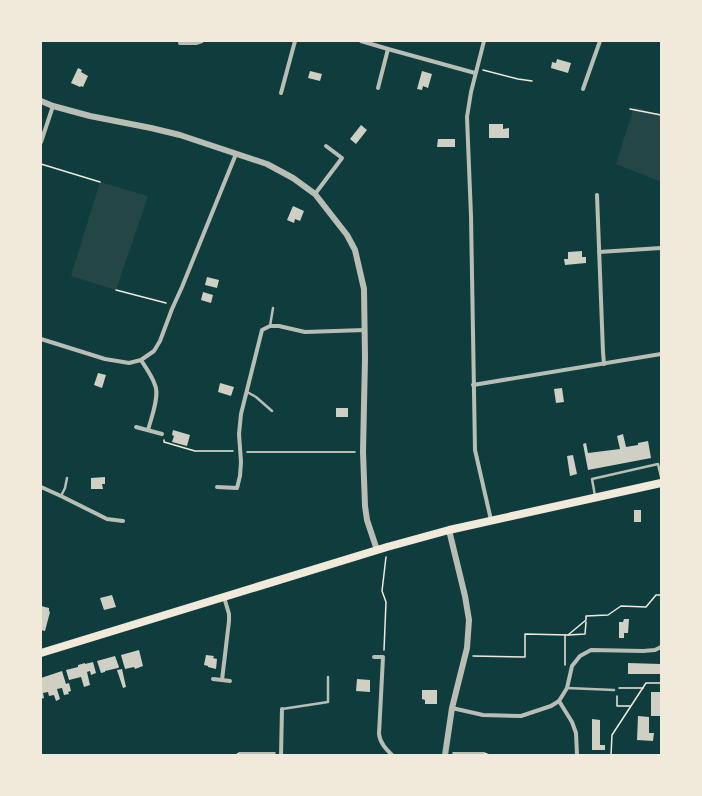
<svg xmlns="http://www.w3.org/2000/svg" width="702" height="796" font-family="'Exo 2',sans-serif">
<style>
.green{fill:#244646}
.building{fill:#cfcfc3}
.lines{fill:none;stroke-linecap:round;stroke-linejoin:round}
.path{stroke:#f1e9da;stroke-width:1.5}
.service{stroke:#b8beb3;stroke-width:2.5}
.minor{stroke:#b8beb3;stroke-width:4}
.tertiary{stroke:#b8beb3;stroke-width:6}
.primary{stroke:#f1e9da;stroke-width:8}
</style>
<rect width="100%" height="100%" fill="#0f3d3e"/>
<g class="green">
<path d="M634 107 661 115V182L616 164Z"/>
<path d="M100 182 148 196 116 290 71 276Z"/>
</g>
<g class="building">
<path d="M557 59 571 63 568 73 551 68 552 62 556 63Z"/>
<path d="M78 68 82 70 81 72 88 76 83 87 81 86 80 87 71 83Z"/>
<path d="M310 71 322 74 320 81 308 78Z"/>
<path d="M422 71 432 74 428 88 423 86 422 90 417 89Z"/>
<path d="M489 124H503V129L509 128V138H489Z"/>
<path d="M361 125 367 130 356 144 350 139Z"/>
<path d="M438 139H455V147H437Z"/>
<path d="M293 206 304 211 300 221 295 219 294 223 287 220Z"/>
<path d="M582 251V257H586V263L565 265 564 259H568V252Z"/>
<path d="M207 277 219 280 217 288 205 285Z"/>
<path d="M203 292 213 295 211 303 201 300Z"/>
<path d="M98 373 106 375 102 388 94 385Z"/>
<path d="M220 383 234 387 231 396 218 392Z"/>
<path d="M562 388 564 402 556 403 554 389Z"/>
<rect x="336" y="408" width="12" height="9"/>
<path d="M173 430 190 435 187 446 172 442 174 436 172 435Z"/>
<path d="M623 434 626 447 638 445V443L648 441 651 458 588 470 583 444 586 443 588 453 620 449 617 436Z"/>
<path d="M573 455 577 474 570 476 567 456Z"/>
<path d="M105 477V484H102L103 489H91V478Z"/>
<rect x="634" y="510" width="7" height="12"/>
<path d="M112 595 116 607 104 610 100 598Z"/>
<path d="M41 606 49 608V611L50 612 45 631 41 630Z"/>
<path d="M624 619H629L628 633H624V638H619V622H623Z"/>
<path d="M139 650 143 666 135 669 134 667 125 669 121 655Z"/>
<path d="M206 655 214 656 213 658 217 659 216 669 208 667V666L204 665Z"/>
<path d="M115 656 119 667 118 668 105 671V672L101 673 97 661Z"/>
<path d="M93 662 96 673 91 675 90 671 87 672 90 685 84 687 81 677 69 680 66 670 78 667V665L85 663V664Z"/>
<path d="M628 663 661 664V674H628Z"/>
<path d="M122 669 126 687 123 688 117 670Z"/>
<path d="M62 671 66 684 69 683 71 691 68 692 69 694 64 695 62 688 57 689 60 699 56 701 54 695 49 696 48 692 43 693 44 698 41 699V678Z"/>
<path d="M357 679 370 680V692L356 691Z"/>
<path d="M422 690H437V704H425V700L422 699Z"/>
<rect x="651" y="692" width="10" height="24"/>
<path d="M638 716 649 717V733H654L653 741 637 740Z"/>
<path d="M592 719 600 720V745H605V750H592Z"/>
</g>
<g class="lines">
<g class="path">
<path d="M483 70 518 79 532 81"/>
<path d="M630 109 661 115"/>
<path d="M41 164 100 182"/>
<path d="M116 290 166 303"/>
<path d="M164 440V442L195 451H233"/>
<path d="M247 452H355"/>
<path d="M568 635 585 634 586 622"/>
<path d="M384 650 386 602 382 591 386 557"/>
<path d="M473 656 525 657V634L568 635 586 620V616L608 615 621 606 646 607 656 595H661"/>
<path d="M565 665V635"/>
<path d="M619 688H643"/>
<path d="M617 696V706H630"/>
<path d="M453 753H484L489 755"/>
<path d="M236 755 239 753H275"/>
<path d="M598 755H611"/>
<path d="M611 755 612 735 646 683H661"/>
</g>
<g class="service">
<path d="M270 326 273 308"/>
<path d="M247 392 256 397 272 411"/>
<path d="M61 496 65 488 67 478"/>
<path d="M595 496 592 479 658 464 661 477"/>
<path d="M567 688 614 690"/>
<path d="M282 709 328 702V677"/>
</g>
<g class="minor">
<path d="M361 41 388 49 378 88"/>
<path d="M484 41 471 92 467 117 471 216 475 450 491 520"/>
<path d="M180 43H196L202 41"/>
<path d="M388 49 475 73"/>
<path d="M583 89 600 41"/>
<path d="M281 93 295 41"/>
<path d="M41 142 53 106"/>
<path d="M315 194 342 158 326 146"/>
<path d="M597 195 603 352 604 364"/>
<path d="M599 252 661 248"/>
<path d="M41 339 105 359 129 363 141 360 154 351 160 341 172 309 182 287 236 154"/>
<path d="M141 360C146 368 152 376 155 385 160 395 151 419 148 430"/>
<path d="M473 385 661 354"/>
<path d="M136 427 162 434"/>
<path d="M41 487 61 496 107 519 123 521"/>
<path d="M217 487 237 488 240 476 241 462 239 434 241 414 262 330 270 326H279L305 332 365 330"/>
<path d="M374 657H383L379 734C380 743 386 749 392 755"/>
<path d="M213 679 230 681"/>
<path d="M222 680 229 621V614L224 597"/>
<path d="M559 701 572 722 576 733 577 755"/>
<path d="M452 708 483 715 521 716 551 706 559 701 567 688 572 666 580 656 591 650 643 651 655 650 661 647"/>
<path d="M281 755 282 709"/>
</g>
<g class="tertiary">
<path d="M41 101 53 106 90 116 151 128 180 135 267 164 293 178 315 194 347 235 355 250 364 289 365 358 363 452 365 506 367 520 377 550"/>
<path d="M445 755 452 708 467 648 469 620 465 596 449 530"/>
</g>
<path class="primary" d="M41 653 387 547 449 530 661 483"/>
</g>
<rect width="702" height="796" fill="none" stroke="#f1e9da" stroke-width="84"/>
</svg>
